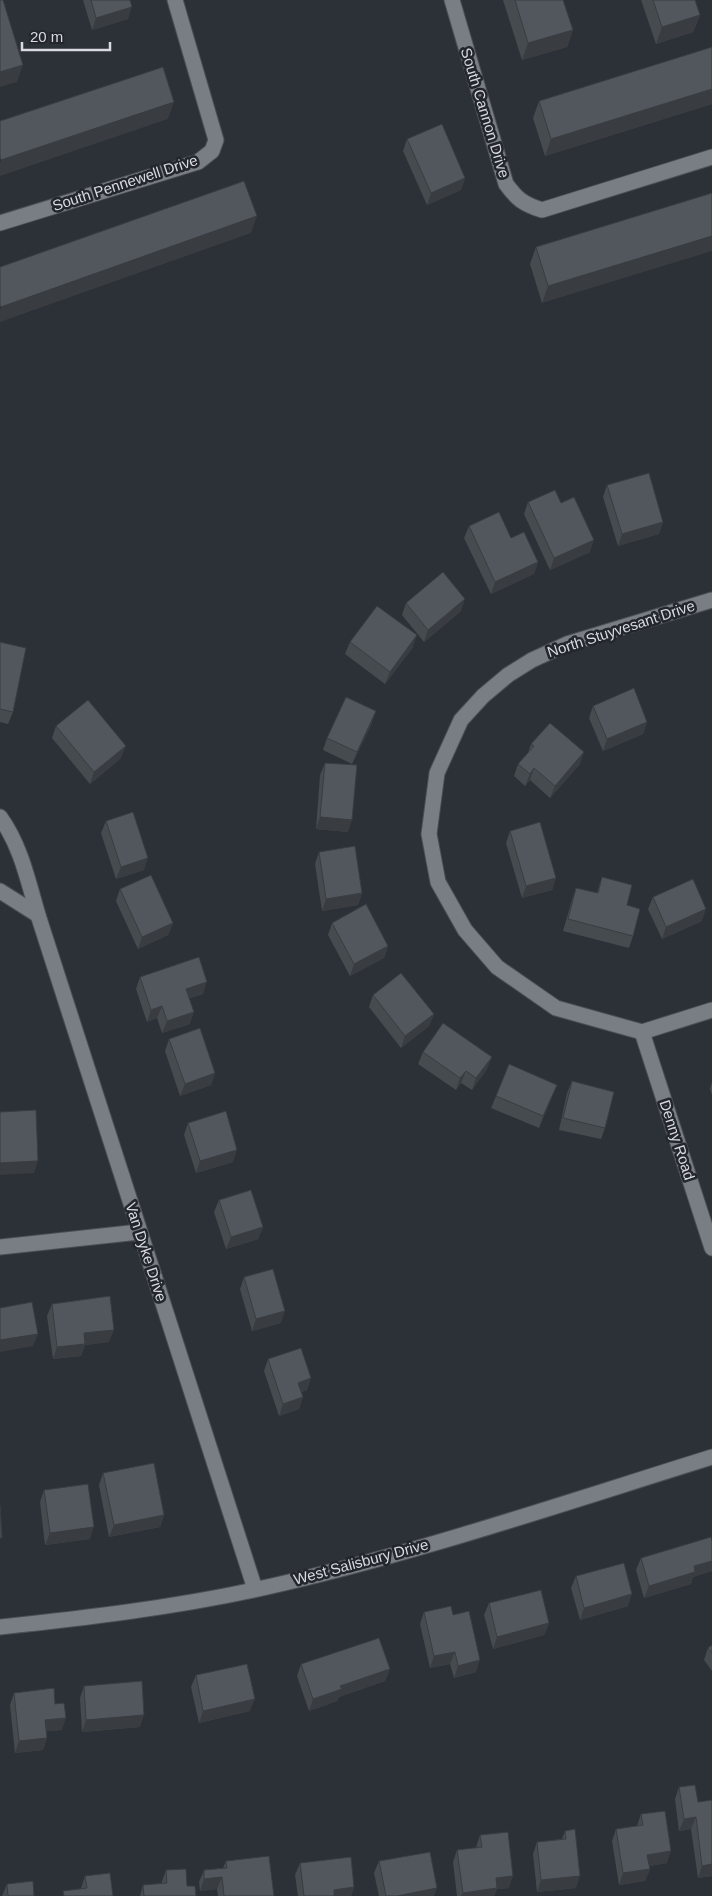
<svg xmlns="http://www.w3.org/2000/svg" width="712" height="1896" font-family="Helvetica,sans-serif">
<style>
.lines{fill:none;stroke-linecap:round;stroke-linejoin:round}
.minor-casing{stroke:#4b4f54;stroke-width:17}
.minor{stroke:#797e85;stroke-width:15}
.wall{fill:#464b50}
.shaded-wall{fill:#393d41}
.building{fill:#51575d;stroke:#393d41}
.labels{text-anchor:middle;stroke-width:5;stroke-linejoin:round;paint-order:stroke}
.street-label{font-size:15px;fill:#d7dade;stroke:#23272d}
</style>
<rect width="100%" height="100%" fill="#2c3137"/>
<g class="lines">
<g class="minor-casing">
<g id="minor">
<path d="M452 0 506 184C517 199 523 204 542 210L712 157"/>
<path d="M0 223 198 162 212 151 216 140 175 0"/>
<path d="M712 600 567 644 532 660 508 675 483 696 461 720 437 773 429 834 438 882 465 930 497 967 556 1008 642 1032 712 1010"/>
<path d="M0 817C21 846 28 881 38 915L255 1589"/>
<path d="M0 891 38 915"/>
<path d="M642 1032 712 1248"/>
<path d="M0 1247 139 1232"/>
<path d="M0 1627C85 1618 170 1608 254 1590 409 1556 561 1504 712 1457"/>
</g>
</g>
<use href="#minor" class="minor"/>
</g>
<g class="wall">
<path d="M83 0H130L128 19 92 30Z"/>
<path d="M503 0H563L573 30 567 47 522 60Z"/>
<path d="M641 0H695L700 15 693 32 656 44Z"/>
<path d="M712 47V104L545 156 533 118 539 101Z"/>
<path d="M407 139 465 178 461 190 427 205 403 151Z"/>
<path d="M712 193 542 303 530 264 536 247Z"/>
<path d="M607 485 663 522 659 534 618 546 603 497Z"/>
<path d="M528 502 561 503 590 552 550 570 524 514Z"/>
<path d="M469 526 511 538 538 562 534 574 491 594 464 538Z"/>
<path d="M406 603 461 611 424 642 402 615Z"/>
<path d="M0 642 13 712 8 724 0 722Z"/>
<path d="M350 642 413 647 385 684 345 654Z"/>
<path d="M593 706 647 722 643 734 603 751 589 718Z"/>
<path d="M372 723 352 764 323 750 327 738Z"/>
<path d="M56 726 121 758 90 784 52 738Z"/>
<path d="M531 744 580 764 550 798 530 780 525 786 514 776 518 764 528 753Z"/>
<path d="M325 763 348 832 316 829 320 775Z"/>
<path d="M106 821 144 870 116 879 101 833Z"/>
<path d="M510 831 556 878 552 890 522 898 506 843Z"/>
<path d="M319 852 362 893 358 905 322 911 315 864Z"/>
<path d="M602 877 627 905 633 936 629 948 563 931 572 900 576 888 597 893Z"/>
<path d="M120 889 173 923 168 935 138 949 116 901Z"/>
<path d="M653 897 702 921 662 939 648 909Z"/>
<path d="M332 923 388 946 384 958 350 976 328 935Z"/>
<path d="M140 977 203 994 190 998V1024L162 1033 157 1018 147 1022 136 989Z"/>
<path d="M373 995 434 1014 429 1026 401 1048 369 1007Z"/>
<path d="M169 1039 215 1073 211 1085 180 1096 165 1051Z"/>
<path d="M423 1052 487 1069 472 1090 461 1083 456 1090 418 1064Z"/>
<path d="M572 1081 605 1128 601 1139 559 1130 567 1093Z"/>
<path d="M712 1082V1095L710 1089Z"/>
<path d="M557 1085 539 1128 491 1108 496 1096Z"/>
<path d="M188 1123 233 1162 196 1173 184 1135Z"/>
<path d="M219 1200 263 1227 258 1239 226 1249 214 1212Z"/>
<path d="M244 1277 281 1323 252 1331 240 1289Z"/>
<path d="M52 1304 109 1342 85 1345 81 1356 53 1359 47 1316Z"/>
<path d="M268 1359 311 1378 307 1390 301 1392 303 1397 299 1409 279 1416 264 1371Z"/>
<path d="M103 1473 164 1515 160 1527 109 1537 99 1485Z"/>
<path d="M44 1490 90 1539 45 1545 40 1502Z"/>
<path d="M712 1541V1571L693 1577 691 1584 644 1598 636 1570 641 1558Z"/>
<path d="M576 1576 628 1606 580 1620 571 1588Z"/>
<path d="M489 1603 549 1623 544 1635 493 1649 484 1615Z"/>
<path d="M424 1612 453 1615 476 1672 454 1678 450 1664 430 1668 420 1624Z"/>
<path d="M712 1645V1671L704 1660 708 1648Z"/>
<path d="M301 1664 390 1669 385 1681 339 1697 337 1701 309 1711 297 1676Z"/>
<path d="M196 1675 250 1711 199 1723 191 1687Z"/>
<path d="M84 1686 140 1727 82 1732 80 1698Z"/>
<path d="M14 1693 55 1704 62 1730 46 1731 47 1738 43 1750 15 1753 10 1705Z"/>
<path d="M679 1787 698 1802 712 1876 698 1878 691 1829 679 1831 675 1799Z"/>
<path d="M641 1814 667 1863 649 1866 650 1869 645 1881 619 1885 612 1841 616 1829 637 1826Z"/>
<path d="M565 1831 576 1888 537 1892 533 1854 537 1842 562 1839Z"/>
<path d="M480 1835 509 1888 497 1889 494 1896H457L453 1862 457 1850 476 1848Z"/>
<path d="M226 1861 274 1896H218L217 1889 200 1891 199 1882 204 1870 223 1868Z"/>
<path d="M379 1861 434 1896H379L374 1873Z"/>
<path d="M300 1863 354 1887 351 1896H298L295 1875Z"/>
<path d="M166 1870 187 1886 196 1896H140L143 1885 161 1884Z"/>
<path d="M85 1876 113 1896 81 1888Z"/>
<path d="M7 1884 34 1896H2Z"/>
</g>
<g class="shaded-wall">
<path d="M132 7 128 19 92 30 96 18Z"/>
<path d="M700 15 693 32 656 44 662 27Z"/>
<path d="M573 30 567 47 522 60 528 43Z"/>
<path d="M23 65 17 82 0 87V72Z"/>
<path d="M712 89V104L545 156 551 139Z"/>
<path d="M174 102 168 119 0 176V163L1 160Z"/>
<path d="M465 178 461 190 427 205 431 193Z"/>
<path d="M257 216 251 233 0 322V310L1 307Z"/>
<path d="M712 236V251L542 303 548 286Z"/>
<path d="M663 522 659 534 618 546 622 534Z"/>
<path d="M594 540 590 552 550 570 554 558Z"/>
<path d="M538 562 534 574 491 594 495 582Z"/>
<path d="M465 599 461 611 424 642 428 630Z"/>
<path d="M417 635 413 647 385 684 390 672Z"/>
<path d="M376 711 372 723 352 764 357 752Z"/>
<path d="M647 722 643 734 603 751 607 739Z"/>
<path d="M126 746 121 758 90 784 94 772Z"/>
<path d="M584 752 580 764 550 798 555 786Z"/>
<path d="M534 768 530 780 525 786 530 774Z"/>
<path d="M320 817 352 820 348 832 316 829Z"/>
<path d="M148 858 144 870 116 879 121 867Z"/>
<path d="M556 878 552 890 522 898 526 886Z"/>
<path d="M362 893 358 905 322 911 326 899Z"/>
<path d="M706 909 702 921 662 939 666 927Z"/>
<path d="M173 923 168 935 138 949 142 937Z"/>
<path d="M388 946 384 958 350 976 354 964Z"/>
<path d="M207 982 203 994 182 1001 186 989Z"/>
<path d="M162 1006 157 1018 147 1022 151 1010Z"/>
<path d="M194 1012 190 1024 162 1033 167 1021Z"/>
<path d="M434 1014 429 1026 401 1048 405 1036Z"/>
<path d="M492 1057 487 1069 472 1090 476 1078Z"/>
<path d="M466 1071 461 1083 456 1090 460 1078Z"/>
<path d="M215 1073 211 1085 180 1096 185 1084Z"/>
<path d="M557 1085 552 1097 539 1128 543 1116Z"/>
<path d="M237 1150 233 1162 196 1173 200 1161Z"/>
<path d="M38 1161 34 1173 0 1175V1163Z"/>
<path d="M263 1227 258 1239 226 1249 231 1237Z"/>
<path d="M285 1311 281 1323 252 1331 256 1319Z"/>
<path d="M114 1330 109 1342 85 1345 81 1356 53 1359 57 1347 84 1333Z"/>
<path d="M38 1334 33 1346 0 1352V1340Z"/>
<path d="M311 1378 307 1390 294 1395 298 1383Z"/>
<path d="M303 1397 299 1409 279 1416 283 1404Z"/>
<path d="M164 1515 160 1527 109 1537 114 1525Z"/>
<path d="M94 1527 90 1539 45 1545 50 1533Z"/>
<path d="M712 1561V1571L693 1577 691 1584 644 1598 649 1586 694 1566Z"/>
<path d="M632 1594 628 1606 580 1620 584 1608Z"/>
<path d="M549 1623 544 1635 493 1649 497 1637Z"/>
<path d="M455 1652 450 1664 430 1668 434 1656Z"/>
<path d="M480 1660 476 1672 454 1678 458 1666Z"/>
<path d="M390 1669 385 1681 339 1697 337 1701 309 1711 313 1699 340 1686Z"/>
<path d="M255 1699 250 1711 199 1723 203 1711Z"/>
<path d="M144 1715 140 1727 82 1732 86 1720Z"/>
<path d="M66 1718 62 1730 41 1732 45 1720Z"/>
<path d="M47 1738 43 1750 15 1753 19 1741Z"/>
<path d="M696 1817 691 1829 679 1831 684 1819Z"/>
<path d="M671 1851 667 1863 643 1867 647 1855Z"/>
<path d="M712 1864V1876L698 1878 702 1866Z"/>
<path d="M650 1869 645 1881 619 1885 623 1873Z"/>
<path d="M513 1876 509 1888 497 1889 494 1896H461L463 1893 496 1878Z"/>
<path d="M580 1876 576 1888 537 1892 541 1880Z"/>
<path d="M222 1877 217 1889 200 1891 204 1879Z"/>
<path d="M354 1887 351 1896H331L334 1890Z"/>
<path d="M437 1888 434 1896H397Z"/>
</g>
<g class="building">
<path d="M0 0H3L23 65 0 72Z"/>
<path d="M91 0H130L132 7 96 18Z"/>
<path d="M515 0H563L573 30 528 43Z"/>
<path d="M653 0H695L700 15 662 27Z"/>
<path d="M712 47V89L551 139 539 101Z"/>
<path d="M163 67 174 102 1 160 0 157V121Z"/>
<path d="M442 124 465 178 431 193 407 139Z"/>
<path d="M244 181 257 216 1 307 0 305V267Z"/>
<path d="M712 193V236L548 286 536 247Z"/>
<path d="M649 473 663 522 622 534 607 485Z"/>
<path d="M555 490 561 503 574 497 594 540 554 558 528 502Z"/>
<path d="M499 512 511 538 524 532 538 562 495 582 469 526Z"/>
<path d="M443 572 465 599 428 630 406 603Z"/>
<path d="M377 606 417 635 390 672 350 642Z"/>
<path d="M0 642 26 648 13 712 0 709Z"/>
<path d="M634 688 647 722 607 739 593 706Z"/>
<path d="M346 697 376 711 357 752 327 738Z"/>
<path d="M88 700 126 746 94 772 56 726Z"/>
<path d="M550 723 584 752 555 786 534 768 530 774 518 764 534 746 531 744Z"/>
<path d="M325 763 357 765 352 820 320 817Z"/>
<path d="M133 812 148 858 121 867 106 821Z"/>
<path d="M540 822 556 878 526 886 510 831Z"/>
<path d="M355 846 362 893 326 899 319 852Z"/>
<path d="M151 875 173 923 142 937 120 889Z"/>
<path d="M602 877 632 885 627 905 640 909 633 936 568 919 576 888 598 893Z"/>
<path d="M693 879 706 909 666 927 653 897Z"/>
<path d="M366 904 388 946 354 964 332 923Z"/>
<path d="M199 957 207 982 186 989 194 1012 167 1021 162 1006 151 1010 140 977Z"/>
<path d="M401 973 434 1014 405 1036 373 995Z"/>
<path d="M443 1023 492 1057 476 1078 466 1071 460 1078 423 1052Z"/>
<path d="M200 1028 215 1073 185 1084 169 1039Z"/>
<path d="M509 1064 557 1085 543 1116 496 1096Z"/>
<path d="M572 1081 614 1092 605 1128 563 1118Z"/>
<path d="M36 1110 38 1161 0 1163V1112Z"/>
<path d="M226 1111 237 1150 200 1161 188 1123Z"/>
<path d="M251 1190 263 1227 231 1237 219 1200Z"/>
<path d="M273 1269 285 1311 256 1319 244 1277Z"/>
<path d="M110 1296 114 1330 84 1333 85 1344 57 1347 52 1304Z"/>
<path d="M32 1302 38 1334 0 1340V1308Z"/>
<path d="M301 1348 311 1378 298 1383 303 1397 283 1404 268 1359Z"/>
<path d="M154 1463 164 1515 114 1525 103 1473Z"/>
<path d="M88 1484 94 1527 50 1533 44 1490Z"/>
<path d="M0 1505 2 1538H0Z"/>
<path d="M711 1537 712 1541V1561L694 1566 695 1572 649 1586 641 1558Z"/>
<path d="M624 1563 632 1594 584 1608 576 1576Z"/>
<path d="M541 1590 549 1623 497 1637 489 1603Z"/>
<path d="M451 1606 453 1615 469 1611 480 1660 458 1666 455 1652 434 1656 424 1612Z"/>
<path d="M379 1638 390 1669 340 1686 342 1689 313 1699 301 1664Z"/>
<path d="M712 1645V1653L708 1648Z"/>
<path d="M247 1664 255 1699 203 1711 196 1675Z"/>
<path d="M142 1681 144 1715 86 1720 84 1686Z"/>
<path d="M54 1688 55 1704 64 1703 66 1718 45 1720 47 1738 19 1741 14 1693Z"/>
<path d="M695 1785 698 1802 712 1800V1864L702 1866 696 1817 684 1819 679 1787Z"/>
<path d="M665 1811 671 1851 647 1855 650 1869 623 1873 616 1829 643 1825 641 1814Z"/>
<path d="M575 1829 580 1876 541 1880 537 1842 566 1839 565 1831Z"/>
<path d="M508 1832 513 1876 496 1878 497 1888 463 1893 457 1850 482 1847 480 1835Z"/>
<path d="M430 1852 437 1888 397 1896H386L379 1861Z"/>
<path d="M269 1856 274 1896H224L222 1877 204 1879V1870L227 1868 226 1861Z"/>
<path d="M351 1857 354 1887 334 1890V1896H304L300 1863Z"/>
<path d="M186 1869 187 1886H195L196 1896H144L143 1885 167 1883 166 1870Z"/>
<path d="M110 1873 113 1896H64L63 1891 87 1888 85 1876Z"/>
<path d="M33 1881 34 1896H8L7 1884Z"/>
</g>
<g class="labels">
<g class="street-label">
<text transform="translate(485 113) rotate(73)" y="5">South Cannon Drive</text>
<text transform="translate(125 183) rotate(-18)" y="5">South Pennewell Drive</text>
<text transform="translate(621 629) rotate(-18)" y="5">North Stuyvesant Drive</text>
<text transform="translate(677 1140) rotate(72)" y="5">Denny Road</text>
<text transform="translate(146 1252) rotate(72)" y="5">Van Dyke Drive</text>
<text transform="translate(361 1562) rotate(-15)" y="5">West Salisbury Drive</text>
</g>
</g>
<path d="M22 42v8h88v-8" fill="none" stroke="#d7dade" stroke-width="2.5"/>
<text x="30" y="42" font-size="15" fill="#d7dade" stroke="#23272d" stroke-width="4" paint-order="stroke">20 m</text>
</svg>
